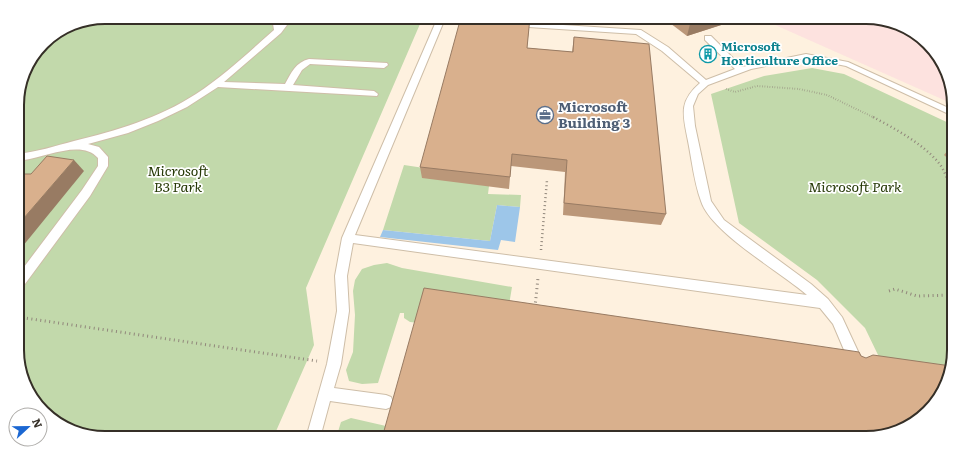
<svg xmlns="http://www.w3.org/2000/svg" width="971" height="455" font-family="Literata,serif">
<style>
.education{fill:#fde2df}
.green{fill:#c2d9ab}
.water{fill:#9dc6e9}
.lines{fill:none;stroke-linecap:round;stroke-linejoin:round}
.service-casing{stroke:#cebea8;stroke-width:2}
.path-far2{stroke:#91877b;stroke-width:2;stroke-dasharray:0.5 2;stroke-linecap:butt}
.path-far1{stroke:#91877b;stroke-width:2.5;stroke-dasharray:1 3;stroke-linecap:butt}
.path{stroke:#91877b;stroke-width:3;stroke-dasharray:1 3.5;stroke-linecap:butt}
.service{fill:#fff;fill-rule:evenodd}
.wall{fill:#bb9779}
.shaded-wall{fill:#987b63}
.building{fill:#d9b08d;stroke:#987b63}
.labels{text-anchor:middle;stroke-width:3.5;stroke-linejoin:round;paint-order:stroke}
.far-culture-label{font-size:12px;font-weight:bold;fill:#0d838f;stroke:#fff;text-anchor:start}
.service-label{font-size:14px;font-weight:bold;fill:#4e5e75;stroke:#fff;text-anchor:start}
.park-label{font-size:14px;font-style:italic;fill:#253805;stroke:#fff}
.rim{fill:none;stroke:#352f27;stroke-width:2}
</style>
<rect width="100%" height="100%" fill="#fef1df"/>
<path class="education" d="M763 17H866L900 24 936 52 953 94V104L773 24Z"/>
<g class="green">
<path d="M105 17H423L306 288 314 345 273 438H105L71 431 35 403 18 361 17 99 26 66 47 39 72 24Z"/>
<path d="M812 68 844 74 953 125 954 350 951 366 879 357 865 328 817 280 739 223 711 94 764 76Z"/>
<path d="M404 165 424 168 489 186 488 194 521 195 520 207 497 205 490 241 383 230Z"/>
<path d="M387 263 402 268 512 287 508 311 419 323 410 322 404 318V313H400L378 383 362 384 349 381 346 370 353 352 355 315 353 291 355 280 362 269 374 265Z"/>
<path d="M351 418 386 426 383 438H337V435L341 422Z"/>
</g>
<path class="water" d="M497 205 520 207 515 242 501 240 498 250 380 237 383 230 490 241Z"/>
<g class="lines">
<g class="service-casing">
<g id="service">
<path d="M272 17H280L281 23 285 17H293L281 33 224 82 285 84C291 73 296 62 309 59L387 63 388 65 384 68 310 64 302 70 293 85 374 91 378 94 377 96 218 87 187 107 158 121 128 133 88 144 99 147 108 157V166L90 196 22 288 18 289V275L82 190 98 166V158C82 139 46 157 24 160H17V154C37 152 55 146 74 141 116 131 159 118 196 94 224 76 249 52 274 30Z"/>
<path d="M438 17 474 19 478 21 474 23 444 21 355 235 807 295C781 272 711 233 701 201 694 182 692 161 688 141 683 115 678 102 700 83L662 51 636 34 513 26 512 24 516 22 641 30 668 47 706 80 735 69 705 40V36H711L742 67 806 54 848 62 953 110V116L846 66 806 58 751 69 708 85 698 94 693 106 695 126 711 201 724 220 811 284 828 299 842 317 862 360 860 364 855 366 850 364 833 324 820 308 353 243 347 276 349 311 341 364 334 388 386 395 391 397 393 402 391 407 386 409 330 401 320 438H306L327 364 337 311 335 276 342 238Z"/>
</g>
</g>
<path class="path-far2" d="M726 89 735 92 757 86 799 89 827 95 875 118"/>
<g class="path-far1">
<path d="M873 117C894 128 923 144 938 162 946 171 949 186 954 196"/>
<path d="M541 250 547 180"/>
</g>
<g class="path">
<path d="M889 291 895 289 917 296 954 295"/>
<path d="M535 307 538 278"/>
<path d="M18 317 317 361"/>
</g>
<use href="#service" class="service"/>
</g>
<g class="wall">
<path d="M602 17H650L622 20 620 18 603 20Z"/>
<path d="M662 17H746L687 36Z"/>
<path d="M529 28 527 48 572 52 574 37 666 214 661 225 563 215 565 172 511 166 509 189 422 178 420 167Z"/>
<path d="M952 145H953V163L944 155Z"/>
</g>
<g class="shaded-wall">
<path d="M604 17H620L603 20Z"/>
<path d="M623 17H650L622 20Z"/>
<path d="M714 17H746L687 36 690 24Z"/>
<path d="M74 160 84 171 18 252 17 226Z"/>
</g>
<g class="building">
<path d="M461 17H530L527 48 573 52 574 37 649 44 666 214 564 203 567 160 512 154 510 177 420 167Z"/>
<path d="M680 17H714L690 24Z"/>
<path d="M47 156 74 160 17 226V174H31Z"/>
<path d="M424 288 859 352 861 356 866 358 873 355 951 366 947 384 915 423 871 438H382Z"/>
</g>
<defs>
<g id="building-ring" transform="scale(0.9)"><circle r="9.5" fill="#fff" stroke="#0f9aa8" stroke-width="1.5"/><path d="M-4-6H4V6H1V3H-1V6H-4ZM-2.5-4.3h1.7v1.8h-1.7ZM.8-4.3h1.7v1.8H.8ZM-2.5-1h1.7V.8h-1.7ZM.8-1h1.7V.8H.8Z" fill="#0f9aa8"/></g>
<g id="office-ring" transform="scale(0.9)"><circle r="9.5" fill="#fff" stroke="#5c6f8a" stroke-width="1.5"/><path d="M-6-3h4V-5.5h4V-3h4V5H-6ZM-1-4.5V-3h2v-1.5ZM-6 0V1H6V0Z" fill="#5c6f8a"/></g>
</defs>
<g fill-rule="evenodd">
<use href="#building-ring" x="708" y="54"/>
<use href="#office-ring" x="545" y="115"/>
</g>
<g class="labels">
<g class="far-culture-label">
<text x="721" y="51">Microsoft<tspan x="721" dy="14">Horticulture Office</tspan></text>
</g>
<g class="service-label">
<text x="558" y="112">Microsoft<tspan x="558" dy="16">Building 3</tspan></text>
</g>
<g class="park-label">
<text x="178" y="176">Microsoft<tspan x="178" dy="16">B3 Park</tspan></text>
<text x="855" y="192">Microsoft Park</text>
</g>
</g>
<path d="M0 0H971V455H0ZM105 24H866A81 81 0 0 1 947 105V350A81 81 0 0 1 866 431H105A81 81 0 0 1 24 350V105A81 81 0 0 1 105 24Z" fill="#fff" fill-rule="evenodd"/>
<path class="rim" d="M105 24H866A81 81 0 0 1 947 105V350A81 81 0 0 1 866 431H105A81 81 0 0 1 24 350V105A81 81 0 0 1 105 24Z"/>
<g transform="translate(28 427) rotate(68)"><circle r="19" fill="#ffffff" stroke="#aeaca9"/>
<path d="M0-3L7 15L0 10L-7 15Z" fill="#1b67d2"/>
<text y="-6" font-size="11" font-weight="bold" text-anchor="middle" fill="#352f27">N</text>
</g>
</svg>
